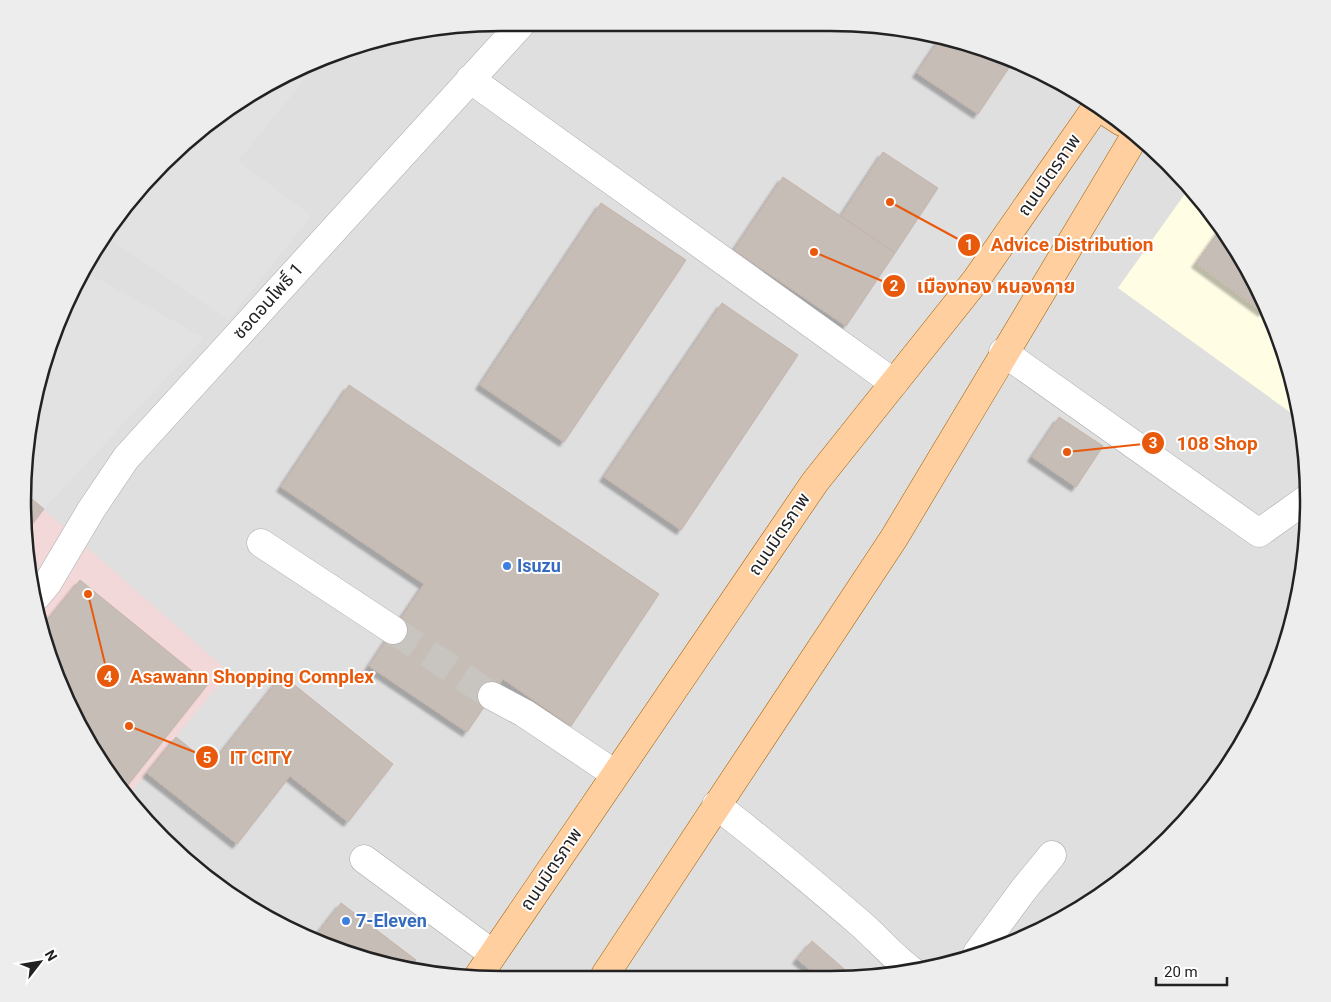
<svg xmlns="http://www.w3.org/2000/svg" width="1331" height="1002" font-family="Roboto,'Noto Sans Thai',sans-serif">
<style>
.residential{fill:#e0dfdf}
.commercial{fill:#f3d8d9}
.education{fill:#fffde4}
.parking{fill:#e2e2e2}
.building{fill:#c7bdb7;stroke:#c5b3aa;filter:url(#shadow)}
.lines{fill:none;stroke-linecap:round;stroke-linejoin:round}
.minor-tunnel{stroke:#c8c5c0;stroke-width:28;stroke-dasharray:28 14;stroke-linecap:butt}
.minor-casing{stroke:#a9a9a9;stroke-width:29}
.major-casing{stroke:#9f5e00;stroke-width:29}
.minor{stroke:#fff;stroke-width:28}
.major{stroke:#ffcfa0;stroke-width:28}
.shop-dot{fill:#3f7fe0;stroke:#fff;stroke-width:2}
.labels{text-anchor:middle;stroke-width:4;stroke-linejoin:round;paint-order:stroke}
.street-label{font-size:18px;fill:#222;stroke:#fff}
.shop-label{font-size:18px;font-weight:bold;fill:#366cbe;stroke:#fff;text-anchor:start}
.rim{fill:none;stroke:#222;stroke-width:2.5}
.leader{fill:none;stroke:#e8590c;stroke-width:2}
.callout-dot{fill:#e8590c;stroke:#fff;stroke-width:2}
.mark-label{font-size:15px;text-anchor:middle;font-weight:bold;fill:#fff}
.callout-label{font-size:19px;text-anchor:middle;font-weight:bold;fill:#e8590c;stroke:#fff;stroke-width:4;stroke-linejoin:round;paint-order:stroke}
</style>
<defs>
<filter id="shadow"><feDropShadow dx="-4.5" dy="4.5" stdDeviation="1" flood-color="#0004"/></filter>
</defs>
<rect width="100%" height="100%" fill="#f2eee8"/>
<path class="residential" d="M501 23 861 24 954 39 1042 72 1121 121 1228 235 1272 318 1299 407 1308 501 1299 594 1272 684 1228 767 1169 839 1096 899 1013 943 892 975H438L347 954 235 899 163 840 103 767 48 655 24 532 32 407 72 289 141 185 262 87 377 39Z"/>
<path class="commercial" d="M26 494 229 672 127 797 103 767 48 655 24 532Z"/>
<path class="education" d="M1187 191 1228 235 1272 318 1299 407 1301 420 1118 288Z"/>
<g class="parking">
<path d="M318 63 238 161 311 216 228 320 107 237 141 185 262 87Z"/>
<path d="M84 271 204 338 44 509 26 494 32 407 72 289Z"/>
</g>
<g class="building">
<path d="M941 37 954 39 1006 59 1012 63 978 114 917 73Z"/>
<path d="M883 152 938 188 895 253 841 216Z"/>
<path d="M783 177 895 253 846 326 734 250Z"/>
<path d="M601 203 686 260 564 442 480 385Z"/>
<path d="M1221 228 1228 235 1267 308 1263 312 1196 263Z"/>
<path d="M722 303 798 355 681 530 604 477Z"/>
<path d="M349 385 659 594 571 726 503 679 467 732 369 666 424 584 281 487Z"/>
<path d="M1059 417 1103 446 1076 487 1032 457Z"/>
<path d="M26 494 44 509 24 534V532Z"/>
<path d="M80 580 208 684 123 791 103 767 48 655 42 627Z"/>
<path d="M282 675 393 764 348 822 290 776 237 844 147 773 176 737 211 765Z"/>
<path d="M205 871 254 908 235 899 203 873Z"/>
<path d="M341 903 416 960 409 969 347 954 314 938Z"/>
<path d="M812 941 850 974 849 975H816L797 959Z"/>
</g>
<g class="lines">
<path class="minor-tunnel" d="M393 630 492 696"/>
<g class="minor-casing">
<g id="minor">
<path d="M470 79 894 383"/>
<path d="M1003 352 1259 533 1308 498"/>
<path d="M261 543 393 630"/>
<path d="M36 597 47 584 91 510 126 458 522 23"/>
<path d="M492 696 524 713 615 774"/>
<path d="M716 805C766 843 813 883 861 924 878 939 893 957 911 970"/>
<path d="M364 859 493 954"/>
<path d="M977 953 1024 889 1052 855"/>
</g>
</g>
<g class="major-casing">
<g id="major">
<path d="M1102 109 1122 122"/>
<path d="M479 975 815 482 976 280 1097 106"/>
<path d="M605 975 894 538 1135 136"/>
</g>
</g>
<use href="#minor" class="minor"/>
<use href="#major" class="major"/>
</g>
<g class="shop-dot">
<circle cx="507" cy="566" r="5"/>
<circle cx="346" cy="921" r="5"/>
</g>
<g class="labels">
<g class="street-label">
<text transform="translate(1049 175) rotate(-55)" y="6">ถนนมิตรภาพ</text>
<text transform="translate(268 301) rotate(-48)" y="6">ซอดอนโพธิ์ 1</text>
<text transform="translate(779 534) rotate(-56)" y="6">ถนนมิตรภาพ</text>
<text transform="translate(551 869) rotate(-56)" y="6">ถนนมิตรภาพ</text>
</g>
<g class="shop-label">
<text x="517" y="572">Isuzu</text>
<text x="356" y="927">7-Eleven</text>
</g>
</g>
<path d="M0 0H1331V1002H0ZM501 31H830A470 470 0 0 1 1300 501V501A470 470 0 0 1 830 971H501A470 470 0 0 1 31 501V501A470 470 0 0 1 501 31Z" fill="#ededed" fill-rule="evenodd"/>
<path class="rim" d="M501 31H830A470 470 0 0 1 1300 501V501A470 470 0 0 1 830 971H501A470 470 0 0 1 31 501V501A470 470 0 0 1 501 31Z"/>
<path class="leader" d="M890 202L969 245M814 252L894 286M1067 452L1153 443M88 594L108 676M129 726L207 757"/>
<g class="callout-dot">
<circle cx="890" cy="202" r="5"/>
<circle cx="814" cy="252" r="5"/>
<circle cx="1067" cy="452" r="5"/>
<circle cx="88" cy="594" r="5"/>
<circle cx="129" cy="726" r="5"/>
<circle cx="969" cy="245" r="12"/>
<circle cx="894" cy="286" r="12"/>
<circle cx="1153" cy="443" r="12"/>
<circle cx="108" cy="676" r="12"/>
<circle cx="207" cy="757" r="12"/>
</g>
<g class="mark-label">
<text x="969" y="250">1</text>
<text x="894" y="291">2</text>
<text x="1153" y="448">3</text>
<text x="108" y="682">4</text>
<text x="207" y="763">5</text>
</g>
<g class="callout-label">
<text x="1072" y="251">Advice Distribution</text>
<text x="996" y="293">เมืองทอง หนองคาย</text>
<text x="1217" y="450">108 Shop</text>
<text x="252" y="683">Asawann Shopping Complex</text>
<text x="261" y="764">IT CITY</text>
</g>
<g transform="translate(40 962) rotate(59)" stroke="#ffffff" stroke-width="4" paint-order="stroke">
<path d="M0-4L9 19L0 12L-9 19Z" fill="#222222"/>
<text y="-8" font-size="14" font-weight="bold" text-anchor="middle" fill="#222222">N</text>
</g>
<path d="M1156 977v8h71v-8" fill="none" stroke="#222222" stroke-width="2.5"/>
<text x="1164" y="977" font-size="15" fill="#222222" stroke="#ffffff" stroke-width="4" paint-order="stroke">20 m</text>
</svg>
